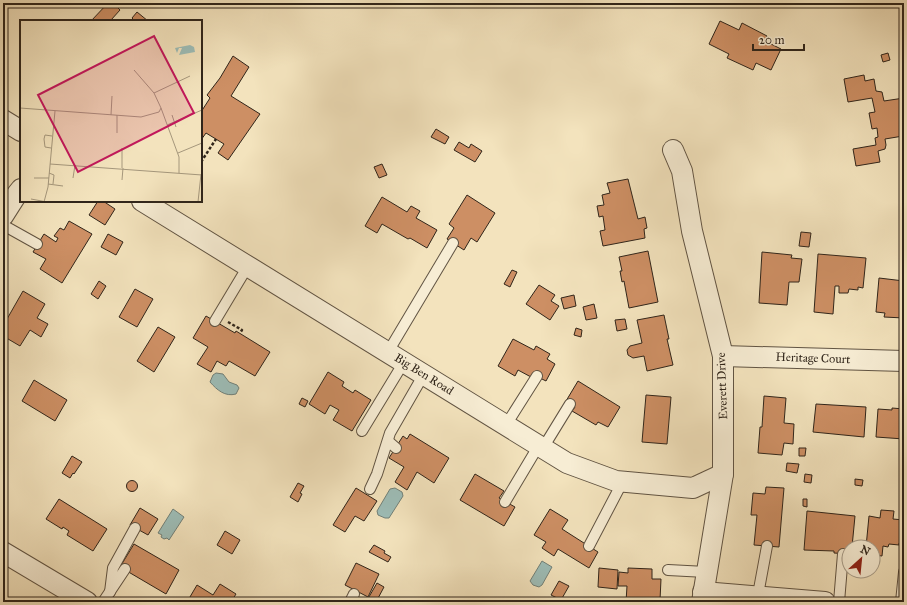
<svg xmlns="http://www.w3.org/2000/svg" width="907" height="605" font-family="'IM FELL Great Primer',serif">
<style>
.water{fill:#9dbdb7;stroke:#718078}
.building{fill:#cd8f64;stroke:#30251a}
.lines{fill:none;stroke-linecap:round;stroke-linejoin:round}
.service-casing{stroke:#615443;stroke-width:12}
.minor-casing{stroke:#615443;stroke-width:22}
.path{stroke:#30251a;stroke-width:2.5;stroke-dasharray:3 2;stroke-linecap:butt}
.service{stroke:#f7edd4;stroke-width:10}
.minor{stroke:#f7edd4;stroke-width:20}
.labels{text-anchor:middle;stroke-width:4;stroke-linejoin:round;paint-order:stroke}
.street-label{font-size:12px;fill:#30251a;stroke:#f7edd4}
.inset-road{fill:none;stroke:#a5977c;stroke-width:1}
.view{fill:#c2185b;fill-opacity:0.15;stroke:#c2185b;stroke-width:2}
.inset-edge{fill:none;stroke:#30251a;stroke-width:2}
</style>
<rect width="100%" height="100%" fill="#f3e3bd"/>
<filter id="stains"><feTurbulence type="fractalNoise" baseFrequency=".005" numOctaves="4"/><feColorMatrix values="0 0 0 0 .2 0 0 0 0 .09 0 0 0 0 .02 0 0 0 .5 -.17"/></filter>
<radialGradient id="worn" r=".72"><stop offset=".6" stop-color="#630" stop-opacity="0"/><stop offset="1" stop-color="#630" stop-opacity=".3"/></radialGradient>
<g class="water">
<path d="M216 373 223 374 229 382 237 385 239 388 236 394C225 397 217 390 210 382L213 375Z"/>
<path d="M395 488 402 492 403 496 389 518H385L378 515 377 511 390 489Z"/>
<path d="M173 509 184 517 169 540 167 538 164 539 161 537 162 535 158 533Z"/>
<path d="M542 561 552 567 542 585 539 587 533 585 530 581Z"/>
</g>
<g class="building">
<path d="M108 3H113L120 10 111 20 112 21H91Z"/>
<path d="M137 12 148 21H135L132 18Z"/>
<path d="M901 13H904V34Z"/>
<path d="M720 21 739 30 742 23 767 36 765 41 781 49 771 70 756 63 753 70 727 58 729 54 709 44Z"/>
<path d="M888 53 890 60 883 62 881 55Z"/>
<path d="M233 56 249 67 231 96 260 114 228 160 218 153 224 144 206 133 201 140V112L210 98 207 95 220 78Z"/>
<path d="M864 75 865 81 874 79 876 91 882 92 884 101 904 98V131H902L903 136 885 139 886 145 885 149 878 151 880 162 856 166 853 149 876 145 875 138 878 137 877 128 872 129 869 113 875 112 872 98 848 102 844 79Z"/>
<path d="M436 129 449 137 445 144 431 137Z"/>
<path d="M459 142 469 148 471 144 482 151 475 162 454 150Z"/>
<path d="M382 164 387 175 379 178 374 167Z"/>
<path d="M628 179 638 219 645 217 647 228 644 229 645 238 603 246 600 231 605 230 603 216 599 217 597 206 604 205 602 195 610 193 607 183Z"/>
<path d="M467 195 495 213 477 242 471 238 464 250 447 239 454 228 449 224Z"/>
<path d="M382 197 407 212 411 206 420 211 416 218 437 230 427 248 410 238 408 239 382 224 377 233 365 226Z"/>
<path d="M98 201H103L115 209 105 225 89 215Z"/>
<path d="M69 221 92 234 62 283 40 269 46 259 33 252 44 234 56 242 58 238 54 236 60 228 64 230Z"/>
<path d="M801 232 811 233 809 247 799 246Z"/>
<path d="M108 234 123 242 116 255 101 247Z"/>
<path d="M648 251 658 302 629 308 624 281 622 282 620 271H622L619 257Z"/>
<path d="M762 252 792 255 791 258 802 259 799 282H789L787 305 759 303Z"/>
<path d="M818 254 866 258 863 288 858 287V290L849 289 848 293H839V286H835L833 314 814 312Z"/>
<path d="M512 270 517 272 510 287 504 284Z"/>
<path d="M879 278 904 281V318L884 317 885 313 876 312Z"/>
<path d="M99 281 106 286 98 299 91 294Z"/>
<path d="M539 285 555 295 551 301 559 306 550 320 526 304Z"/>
<path d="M135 289 153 299 137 327 119 317Z"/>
<path d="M23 291 45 304 37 318 48 324 41 337 30 330 20 346 3 336V326Z"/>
<path d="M574 295 576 306 564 309 561 298Z"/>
<path d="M594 304 597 318 586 320 583 307Z"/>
<path d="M664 315 669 339H667L673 365 647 371 644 356 633 358 628 355 627 350 630 346 642 343 637 320Z"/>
<path d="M206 316 235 333 236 331 270 352 255 376 229 361 226 366 217 361 211 372 197 364 208 347 193 338Z"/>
<path d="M625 319 627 329 617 331 615 320Z"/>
<path d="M158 327 175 337 154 372 137 361Z"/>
<path d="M576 328 582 330 581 337 574 335Z"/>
<path d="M513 339 534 350 536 346 550 354 547 359 555 364 546 381 532 374 531 377 518 370 515 376 498 366Z"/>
<path d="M328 372 344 382 342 386 353 393 355 390 371 400 352 431 333 420 339 410 330 405 325 414 309 404Z"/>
<path d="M34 380 67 400 55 421 22 401Z"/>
<path d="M578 381 620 407 608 427 598 422 596 425 572 411 575 407 566 401Z"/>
<path d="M646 395 671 397 667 444 642 442Z"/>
<path d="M764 396 786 398 784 423 794 424 793 444 784 443 782 455 758 453 760 427H762Z"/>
<path d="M302 398 308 401 305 407 299 404Z"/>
<path d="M816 404 866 407 864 437 813 432Z"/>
<path d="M892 408 904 409V439L876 437 878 409 892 410Z"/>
<path d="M410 434 449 458 434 483 417 472 407 490 395 482 404 467 389 458 403 436 407 439Z"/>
<path d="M799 448H806L805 456H799Z"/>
<path d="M72 456 82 462 74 474 73 473 70 478 62 473Z"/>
<path d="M787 463 799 464 797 473 786 471Z"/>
<path d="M475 474 504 491 499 498 515 507 504 526 460 500Z"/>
<path d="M805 474 812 475 811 483 804 482Z"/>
<path d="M855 479 863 480 862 486 855 485Z"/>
<circle cx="132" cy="486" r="5.5"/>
<path d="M298 483 304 486 300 493 302 494 298 502 290 497Z"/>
<path d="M766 487 784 488 779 547 754 545 757 515H751L753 493 765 494Z"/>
<path d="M356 488 377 501 364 521 355 516 345 532 333 525Z"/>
<path d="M59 499 107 529 93 551 67 535 69 531 63 527 62 529 46 519Z"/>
<path d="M803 499H807V507L803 506Z"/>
<path d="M140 508 158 519 148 535 130 525Z"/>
<path d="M550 509 568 520 562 529 598 552 589 568 558 549 554 556 542 548 546 542 534 535Z"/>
<path d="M881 510 894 511 893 519 904 520V544L899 543V545L889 544 888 547 883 546 882 556 873 555V547H866L869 516 880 518Z"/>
<path d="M807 511 855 516 852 547H849V554L834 553V551L804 550Z"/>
<path d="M225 531 240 540 232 554 217 545Z"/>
<path d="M134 544 179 570 166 594 120 567Z"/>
<path d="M374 545 385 551 384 553 391 557 388 562 369 552Z"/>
<path d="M356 563 379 574 368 597 345 585Z"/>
<path d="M599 568 618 570 617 589 598 587Z"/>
<path d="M628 568 652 569V579H661L660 600H652L651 602H626L627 586H618L619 572 628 573Z"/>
<path d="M559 581 569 586 561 600 551 595Z"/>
<path d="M377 583 384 587 376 602H366Z"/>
<path d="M220 584 236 594 231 602H187L197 585 213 595Z"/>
</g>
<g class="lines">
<g class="service-casing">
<g id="service">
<path d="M3 225 37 244"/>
<path d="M215 321 248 266"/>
<path d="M388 352 453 243"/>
<path d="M506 425 537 376"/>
<path d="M362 431 404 362"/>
<path d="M388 441 396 448"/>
<path d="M543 448 570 404"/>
<path d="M370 489 377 474 390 433 424 374"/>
<path d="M505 502 539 445"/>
<path d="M589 546 623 481"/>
<path d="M668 570 706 572"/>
<path d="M110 592 113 568 135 528"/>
<path d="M757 600 767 546"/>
<path d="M103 602 125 569"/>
<path d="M350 602 354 594"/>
<path d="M839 602 843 554"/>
<path d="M901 602 904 572"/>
</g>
</g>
<g class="minor-casing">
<g id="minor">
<path d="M3 120 21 131"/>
<path d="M673 150 682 171 692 231 723 356V474L702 602"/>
<path d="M142 201 567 463 616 481 693 488 723 474"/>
<path d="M3 216 17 194 21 189"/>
<path d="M723 356 904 361"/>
<path d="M3 552 87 602"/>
<path d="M703 592 825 602"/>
</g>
</g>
<g class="path">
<path d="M201 162 216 139"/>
<path d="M228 322 242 330 240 333"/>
</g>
<use href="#service" class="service"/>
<use href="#minor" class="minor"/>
</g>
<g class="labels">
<g class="street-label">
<text transform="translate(813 358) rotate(2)" y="4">Heritage Court</text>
<text transform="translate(424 374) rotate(32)" y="4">Big Ben Road</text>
<text transform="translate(722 386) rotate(-92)" y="4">Everett Drive</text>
</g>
</g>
<g transform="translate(20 20)">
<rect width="182" height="182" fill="#f3e3bd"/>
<path d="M170 25 174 27 175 32 159 35 162 28H159L157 33 155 28Z" fill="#9dbdb7"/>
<path class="inset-road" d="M114 50 134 73 141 88 159 137V153M134 73 170 56M0 88 121 97 139 92 141 88M91 95 92 76M97 95V113M152 95 156 107M147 105 182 90M31 128 25 127 24 119 25 115 32 116M102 128V148M158 133 182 123M30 144 182 155M29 153 34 155 33 164M14 158H29M53 158 55 145M102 160 103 148M28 164 43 166M11 179 27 182M24 182 28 167 35 91M178 182 181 154"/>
<path class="view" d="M134 16 174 93 58 152 18 75Z"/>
<rect width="182" height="182" class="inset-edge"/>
</g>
<rect width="907" height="605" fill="none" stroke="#f3e3bd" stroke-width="16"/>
<rect x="4" y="4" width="899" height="597" fill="none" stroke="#30251a" stroke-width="2"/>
<rect x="8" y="8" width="891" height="589" fill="none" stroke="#30251a"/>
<g transform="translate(861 559) rotate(27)"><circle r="19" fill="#f7edd4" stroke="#a79d8a"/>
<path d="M0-3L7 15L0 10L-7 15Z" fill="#8f2418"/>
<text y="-6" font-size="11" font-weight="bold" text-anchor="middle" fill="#30251a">N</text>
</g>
<path d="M753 44v6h51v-6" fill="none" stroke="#30251a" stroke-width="2"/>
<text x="759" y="44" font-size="12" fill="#30251a" stroke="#f7edd4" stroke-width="3" paint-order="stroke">20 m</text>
<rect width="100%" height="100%" filter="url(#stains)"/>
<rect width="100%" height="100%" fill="url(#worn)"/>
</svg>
